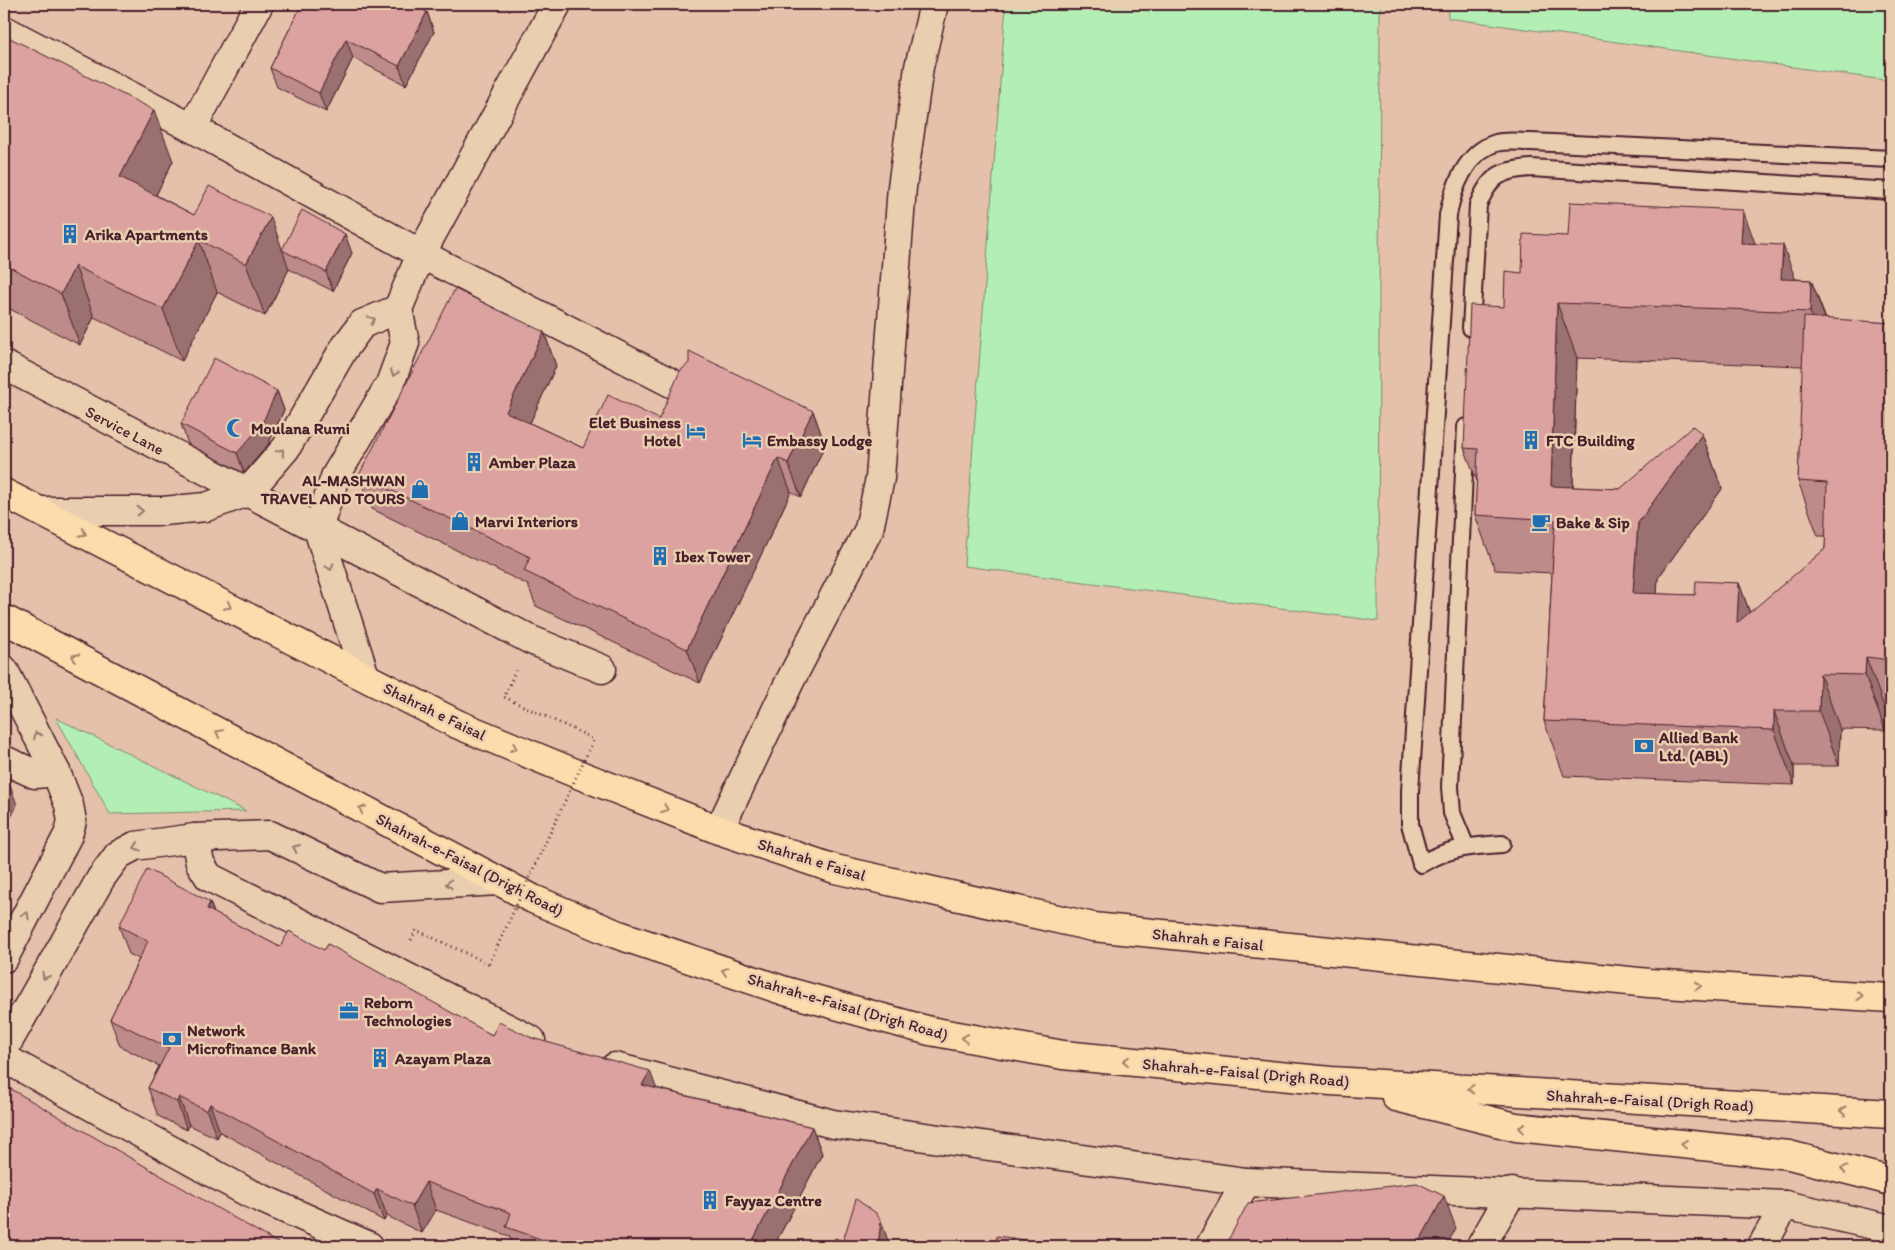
<svg xmlns="http://www.w3.org/2000/svg" width="1895" height="1250" font-family="Itim,sans-serif">
<style>
.green{fill:#b3efb5;stroke:#7e8770}
.lines{fill:none;stroke-linecap:round;stroke-linejoin:round}
.lane-casing{stroke:#4a1f2b;stroke-width:20}
.street-casing{stroke:#4a1f2b;stroke-width:31}
.secondary-casing{stroke:#4a1f2b;stroke-width:31}
.highway-casing{stroke:#4a1f2b;stroke-width:31}
.path{stroke:#4a1f2b;stroke-width:3;stroke-dasharray:1 4;stroke-linecap:butt}
.lane{stroke:#e9ceb0;stroke-width:16}
.street{stroke:#e9ceb0;stroke-width:28}
.secondary{stroke:#e9ceb0;stroke-width:28}
.highway{stroke:#fcdcac;stroke-width:28}
.path-bridge{stroke:#4a1f2b;stroke-width:3;stroke-dasharray:1 4;stroke-linecap:butt}
.wall{fill:#bd8b89;stroke:#4a1f2b;fill-rule:evenodd}
.shaded-wall{fill:#9a716f;stroke:#4a1f2b}
.building{fill:#dca29f;stroke:#4a1f2b}
.oneway{stroke:#9a766e}
.oneway2{stroke:#a37e6c}
.labels{text-anchor:middle;stroke-width:5;stroke-linejoin:round;paint-order:stroke}
.poi-label{font-size:16px;font-weight:bold;fill:#4a1f2b;stroke:#e9ceb0;text-anchor:start}
.street-label{font-size:16px;fill:#4a1f2b;stroke:#e9ceb0}
</style>
<rect width="100%" height="100%" fill="#e5c1ab"/>
<filter id="ink" filterUnits="userSpaceOnUse"><feTurbulence type="fractalNoise" baseFrequency=".02" numOctaves="2"/><feDisplacementMap in="SourceGraphic" scale="10" xChannelSelector="R" yChannelSelector="G"/><feConvolveMatrix kernelMatrix="1 2 1 2 8 2 1 2 1" color-interpolation-filters="sRGB"/></filter>
<g filter="url(#ink)">
<g class="green">
<path d="M1006 4H1380L1378 621 964 566Z"/>
<path d="M1448 4H1891V81L1448 18Z"/>
<path d="M56 718 246 811 110 814Z"/>
</g>
<g class="lines">
<g class="lane-casing">
<g id="lane">
<path d="M1471 328 1478 205C1490 176 1500 170 1531 168L1891 191"/>
<path d="M1502 844C1471 846 1448 848 1421 864L1410 824V791L1448 215C1453 188 1466 152 1496 143 1506 140 1520 142 1531 142L1891 159"/>
<path d="M1466 847 1452 813 1450 787 1466 427"/>
</g>
</g>
<g class="street-casing">
<g id="street">
<path d="M4 30 192 128 421 254 687 391"/>
<path d="M192 128 259 4"/>
<path d="M4 365 531 640 602 669"/>
<path d="M39 511H163L206 507 248 492 286 448 343 350 362 324 398 309"/>
<path d="M365 676 318 529 335 477 390 384 405 343 398 309 421 254 557 4"/>
<path d="M4 760 35 774 56 772"/>
<path d="M719 830 790 681 869 529 880 478 902 187 919 67 934 4"/>
<path d="M195 838 200 863 209 877 531 1040"/>
<path d="M4 1058 247 1192 369 1246"/>
<path d="M615 1067 833 1124 1246 1182 1785 1205 1891 1229"/>
<path d="M1210 1246 1246 1182"/>
<path d="M1481 1246 1512 1192"/>
<path d="M1762 1246 1785 1205"/>
</g>
</g>
<g class="secondary-casing">
<g id="secondary">
<path d="M4 670 56 772 69 805 72 821 68 835 4 958"/>
<path d="M4 1049 101 878 118 855 135 846 195 838 270 835 380 888 498 881"/>
</g>
</g>
<g class="highway-casing">
<g id="highway">
<path d="M4 493 457 724 575 773 719 830 835 869 1093 927 1649 983 1891 998"/>
<path d="M4 619 533 899 616 934 785 991 930 1031 1063 1055 1331 1081 1891 1114"/>
<path d="M1396 1097 1516 1127 1789 1155 1891 1181"/>
</g>
</g>
<g class="path">
<path d="M516 670 504 697 594 739"/>
<path d="M411 940 416 930 489 964"/>
</g>
<use href="#lane" class="lane"/>
<use href="#street" class="street"/>
<use href="#secondary" class="secondary"/>
<use href="#highway" class="highway"/>
<path class="path-bridge" d="M489 964 594 739"/>
</g>
<g class="wall">
<path d="M302 4 427 12 434 32 406 85 353 58 326 112 277 87 270 68Z"/>
<path d="M4 35 173 161 156 195 194 215 282 250 352 253 333 291 289 269 265 316 217 292 182 361 94 317 80 345 4 306Z"/>
<path d="M1755 243 1796 279 1811 280 1826 319 1891 323V713L1886 712 1885 730 1840 729 1839 766H1794V785L1564 776 1544 721 1552 573 1495 570 1475 515 1477 481 1464 448 1504 307 1522 273ZM1577 358 1803 366 1798 481 1818 536H1826L1825 549 1750 613 1739 583 1695 595 1657 594 1658 578 1722 489 1702 434 1620 489 1573 487Z"/>
<path d="M544 332 556 366 530 423 583 448 659 419 813 411 825 445 801 497 791 492 700 683 536 606 528 585 372 509 359 475Z"/>
<path d="M277 391 284 410 268 445 244 473 188 444 181 424Z"/>
<path d="M210 902 214 913 280 947 324 950 492 1035 532 1038 656 1088 812 1127 822 1154 774 1246H513L509 1236 436 1210 422 1233 387 1216 384 1221 220 1132 217 1138 189 1125 187 1130 158 1116 148 1088 159 1066 120 1046 110 1019 139 959 129 954 119 926Z"/>
</g>
<g class="shaded-wall">
<path d="M427 12 434 32 406 85 399 66Z"/>
<path d="M346 39 353 58 326 112 319 93Z"/>
<path d="M154 110 173 161 139 229 120 177Z"/>
<path d="M1743 210 1763 265 1741 243Z"/>
<path d="M271 217 289 269 265 316 246 264Z"/>
<path d="M345 234 352 253 333 291 326 272Z"/>
<path d="M199 240 217 292 182 361 163 309Z"/>
<path d="M1783 245 1803 300 1781 279Z"/>
<path d="M75 266 94 317 80 345 61 294Z"/>
<path d="M1811 280 1831 335 1830 367 1810 312Z"/>
<path d="M1557 303 1577 358 1571 541 1551 486Z"/>
<path d="M544 332 556 366 519 447 506 412Z"/>
<path d="M277 391 284 410 268 445 244 473 237 453Z"/>
<path d="M813 411 825 445 801 497 788 463Z"/>
<path d="M1702 434 1722 489 1658 578 1653 648 1633 593 1638 523Z"/>
<path d="M778 458 791 492 700 683 687 649Z"/>
<path d="M1739 583 1759 638 1737 623Z"/>
<path d="M1866 657 1886 712 1885 730 1865 675Z"/>
<path d="M1820 674 1840 729 1839 766 1819 711Z"/>
<path d="M1774 711 1794 766V785L1774 730Z"/>
<path d="M7 777 17 805 4 832V784Z"/>
<path d="M210 902 220 930 207 909Z"/>
<path d="M650 1071 660 1098 642 1085Z"/>
<path d="M179 1097 189 1125 187 1130 177 1102Z"/>
<path d="M210 1104 220 1132 217 1138 207 1111Z"/>
<path d="M812 1127 822 1154 774 1246H750Z"/>
<path d="M426 1182 436 1210 422 1233 412 1206Z"/>
<path d="M377 1189 387 1216 384 1221 374 1194Z"/>
<path d="M1444 1196 1456 1228 1446 1246H1417Z"/>
<path d="M881 1221 890 1246H878Z"/>
</g>
<g class="building">
<path d="M302 4H410L427 12 399 66 346 39 319 93 270 68Z"/>
<path d="M4 35 154 110 120 177 194 215 209 186 271 217 246 264 199 240 163 309 75 266 61 294 4 264Z"/>
<path d="M1570 202 1743 210 1741 243 1783 245 1781 279 1811 280 1810 312 1557 303 1551 486 1620 489 1693 426 1702 434 1638 523 1633 593 1695 595 1696 581 1739 583 1737 623 1825 549 1827 483 1798 481 1804 317 1891 323V660L1866 657 1865 675 1820 674 1819 711H1774V730L1544 721 1555 520 1475 515 1478 449 1464 448 1470 305 1504 307 1505 271 1522 273 1523 234 1568 236Z"/>
<path d="M302 210 345 234 326 272 282 250Z"/>
<path d="M455 289 544 332 506 412 583 448 608 395 659 419 680 371 689 363V351L813 411 788 463 778 458 687 649 524 571 530 557 359 475Z"/>
<path d="M214 358 277 391 261 426 237 453 181 424Z"/>
<path d="M4 776 7 777 4 784Z"/>
<path d="M147 869 210 902 207 909 280 947 289 931 324 950 328 944 492 1035 499 1022 532 1038 650 1071 642 1085 812 1127 750 1246H561L506 1227 511 1213 426 1182 412 1206 377 1189 374 1194 210 1104 207 1111 179 1097 177 1102 148 1088 169 1048 110 1019 148 941 119 926Z"/>
<path d="M4 1085 283 1246H4Z"/>
<path d="M1417 1183 1444 1196 1417 1246H1225L1248 1203Z"/>
<path d="M856 1199 876 1213 881 1221 878 1246H880H833L835 1238 843 1241Z"/>
<path d="M997 1236 1053 1244V1246H996Z"/>
</g>
<defs><path id="oneway-chevron" d="M-2-3.5L2.5 0L-2 3.5" fill="none" stroke-width="1.6" stroke-linecap="round" stroke-linejoin="round" transform="scale(1.25)"/></defs>
<g class="oneway">
<use href="#oneway-chevron" transform="translate(372 320) rotate(-22)"/>
<use href="#oneway-chevron" transform="translate(394 373) rotate(111)"/>
<use href="#oneway-chevron" transform="translate(281 452) rotate(-51)"/>
<use href="#oneway-chevron" transform="translate(140 511)"/>
<use href="#oneway-chevron" transform="translate(330 567) rotate(72)"/>
<use href="#oneway-chevron" transform="translate(37 735) rotate(-117)"/>
<use href="#oneway-chevron" transform="translate(137 847) rotate(164)"/>
<use href="#oneway-chevron" transform="translate(296 848) rotate(-155)"/>
<use href="#oneway-chevron" transform="translate(449 884) rotate(177)"/>
<use href="#oneway-chevron" transform="translate(26 915) rotate(-62)"/>
<use href="#oneway-chevron" transform="translate(45 976) rotate(120)"/>
</g>
<g class="oneway2">
<use href="#oneway-chevron" transform="translate(83 533) rotate(27)"/>
<use href="#oneway-chevron" transform="translate(228 606) rotate(27)"/>
<use href="#oneway-chevron" transform="translate(75 657) rotate(-152)"/>
<use href="#oneway-chevron" transform="translate(219 733) rotate(-152)"/>
<use href="#oneway-chevron" transform="translate(514 748) rotate(23)"/>
<use href="#oneway-chevron" transform="translate(362 809) rotate(-152)"/>
<use href="#oneway-chevron" transform="translate(665 809) rotate(21)"/>
<use href="#oneway-chevron" transform="translate(725 971) rotate(-161)"/>
<use href="#oneway-chevron" transform="translate(1698 986) rotate(3)"/>
<use href="#oneway-chevron" transform="translate(1860 996) rotate(3)"/>
<use href="#oneway-chevron" transform="translate(965 1038) rotate(-170)"/>
<use href="#oneway-chevron" transform="translate(1126 1061) rotate(-175)"/>
<use href="#oneway-chevron" transform="translate(1471 1089) rotate(-177)"/>
<use href="#oneway-chevron" transform="translate(1843 1111) rotate(-177)"/>
<use href="#oneway-chevron" transform="translate(1522 1128) rotate(-173)"/>
<use href="#oneway-chevron" transform="translate(1684 1144) rotate(-174)"/>
<use href="#oneway-chevron" transform="translate(1844 1169) rotate(-166)"/>
</g>
</g>
<defs>
<g id="building-bare" transform="scale(1.5)"><path d="M-4-6H4V6H1V3H-1V6H-4ZM-2.5-4.3h1.7v1.8h-1.7ZM.8-4.3h1.7v1.8H.8ZM-2.5-1h1.7V.8h-1.7ZM.8-1h1.7V.8H.8Z" fill="#1f6fb2" stroke="#e9ceb0" stroke-width="2.5" paint-order="stroke"/></g>
<g id="mosque-bare" transform="scale(1.5)"><path d="M3.5-4.9A6 6 0 1 0 3.5 4.9A5 5 0 1 1 3.5-4.9Z" fill="#1f6fb2" stroke="#e9ceb0" stroke-width="2.5" paint-order="stroke"/></g>
<g id="hotel-bare" transform="scale(1.5)"><path d="M-6-4.5h1.5V1H6V5H4.5V3h-9V5H-6ZM-4 0a1.8 1.8 0 1 1 3.6 0ZM.5 0V-2.5h3Q6-2.5 6 0Z" fill="#1f6fb2" stroke="#e9ceb0" stroke-width="2.5" paint-order="stroke"/></g>
<g id="shop-bare" transform="scale(1.5)"><path d="M-5-2.5h2.3a2.7 3.5 0 0 1 5.4 0H5L5.5 6h-11ZM-1.5-2.5h3a1.5 2.3 0 0 0-3 0Z" fill="#1f6fb2" stroke="#e9ceb0" stroke-width="2.5" paint-order="stroke"/></g>
<g id="cafe-bare" transform="scale(1.5)"><path d="M-5.5-4.5H6V0H3Q3 3.5 0 3.5H-2.5Q-5.5 3.5-5.5 0ZM3-3.2v2h1.7v-2ZM-6 4.5H4V6H-6Z" fill="#1f6fb2" stroke="#e9ceb0" stroke-width="2.5" paint-order="stroke"/></g>
<g id="bank-bare" transform="scale(1.5)"><path d="M-6-4H6V4H-6ZM0-2.3a2.3 2.3 0 1 0 0 4.6a2.3 2.3 0 1 0 0-4.6Z" fill="#1f6fb2" stroke="#e9ceb0" stroke-width="2.5" paint-order="stroke"/></g>
<g id="office-bare" transform="scale(1.5)"><path d="M-6-3h4V-5.5h4V-3h4V5H-6ZM-1-4.5V-3h2v-1.5ZM-6 0V1H6V0Z" fill="#1f6fb2" stroke="#e9ceb0" stroke-width="2.5" paint-order="stroke"/></g>
</defs>
<g fill-rule="evenodd">
<use href="#building-bare" x="70" y="234"/>
<use href="#mosque-bare" x="236" y="428"/>
<use href="#hotel-bare" x="696" y="431"/>
<use href="#hotel-bare" x="752" y="440"/>
<use href="#building-bare" x="1531" y="440"/>
<use href="#building-bare" x="474" y="462"/>
<use href="#shop-bare" x="420" y="489"/>
<use href="#shop-bare" x="460" y="521"/>
<use href="#cafe-bare" x="1541" y="522"/>
<use href="#building-bare" x="660" y="556"/>
<use href="#bank-bare" x="1644" y="746"/>
<use href="#office-bare" x="349" y="1011"/>
<use href="#bank-bare" x="172" y="1039"/>
<use href="#building-bare" x="380" y="1058"/>
<use href="#building-bare" x="710" y="1200"/>
</g>
<g class="labels">
<g class="poi-label">
<text x="85" y="240">Arika Apartments</text>
<text x="681" y="428" text-anchor="end">Elet Business<tspan x="681" dy="18">Hotel</tspan></text>
<text x="251" y="434">Moulana Rumi</text>
<text x="767" y="446">Embassy Lodge</text>
<text x="1546" y="446">FTC Building</text>
<text x="489" y="468">Amber Plaza</text>
<text x="405" y="486" text-anchor="end">AL-MASHWAN<tspan x="405" dy="18">TRAVEL AND TOURS</tspan></text>
<text x="475" y="527">Marvi Interiors</text>
<text x="1556" y="528">Bake &amp; Sip</text>
<text x="675" y="562">Ibex Tower</text>
<text x="1659" y="743">Allied Bank<tspan x="1659" dy="18">Ltd. (ABL)</tspan></text>
<text x="364" y="1008">Reborn<tspan x="364" dy="18">Technologies</tspan></text>
<text x="187" y="1036">Network<tspan x="187" dy="18">Microfinance Bank</tspan></text>
<text x="395" y="1064">Azayam Plaza</text>
<text x="725" y="1206">Fayyaz Centre</text>
</g>
<g class="street-label">
<text transform="translate(125 430) rotate(28)" y="6">Service Lane</text>
<text transform="translate(435 711) rotate(26)" y="6">Shahrah e Faisal</text>
<text transform="translate(812 859) rotate(17)" y="6">Shahrah e Faisal</text>
<text transform="translate(470 864) rotate(27)" y="6">Shahrah-e-Faisal (Drigh Road)</text>
<text transform="translate(1208 939) rotate(6)" y="6">Shahrah e Faisal</text>
<text transform="translate(848 1006) rotate(16)" y="6">Shahrah-e-Faisal (Drigh Road)</text>
<text transform="translate(1246 1072) rotate(5)" y="6">Shahrah-e-Faisal (Drigh Road)</text>
<text transform="translate(1650 1100) rotate(3)" y="6">Shahrah-e-Faisal (Drigh Road)</text>
</g>
</g>
<rect width="1895" height="1250" fill="none" stroke="#e9ceb0" stroke-width="20"/>
<rect x="10" y="10" width="1875" height="1230" fill="none" stroke="#4a1f2b" stroke-width="2" filter="url(#ink)"/>
</svg>
